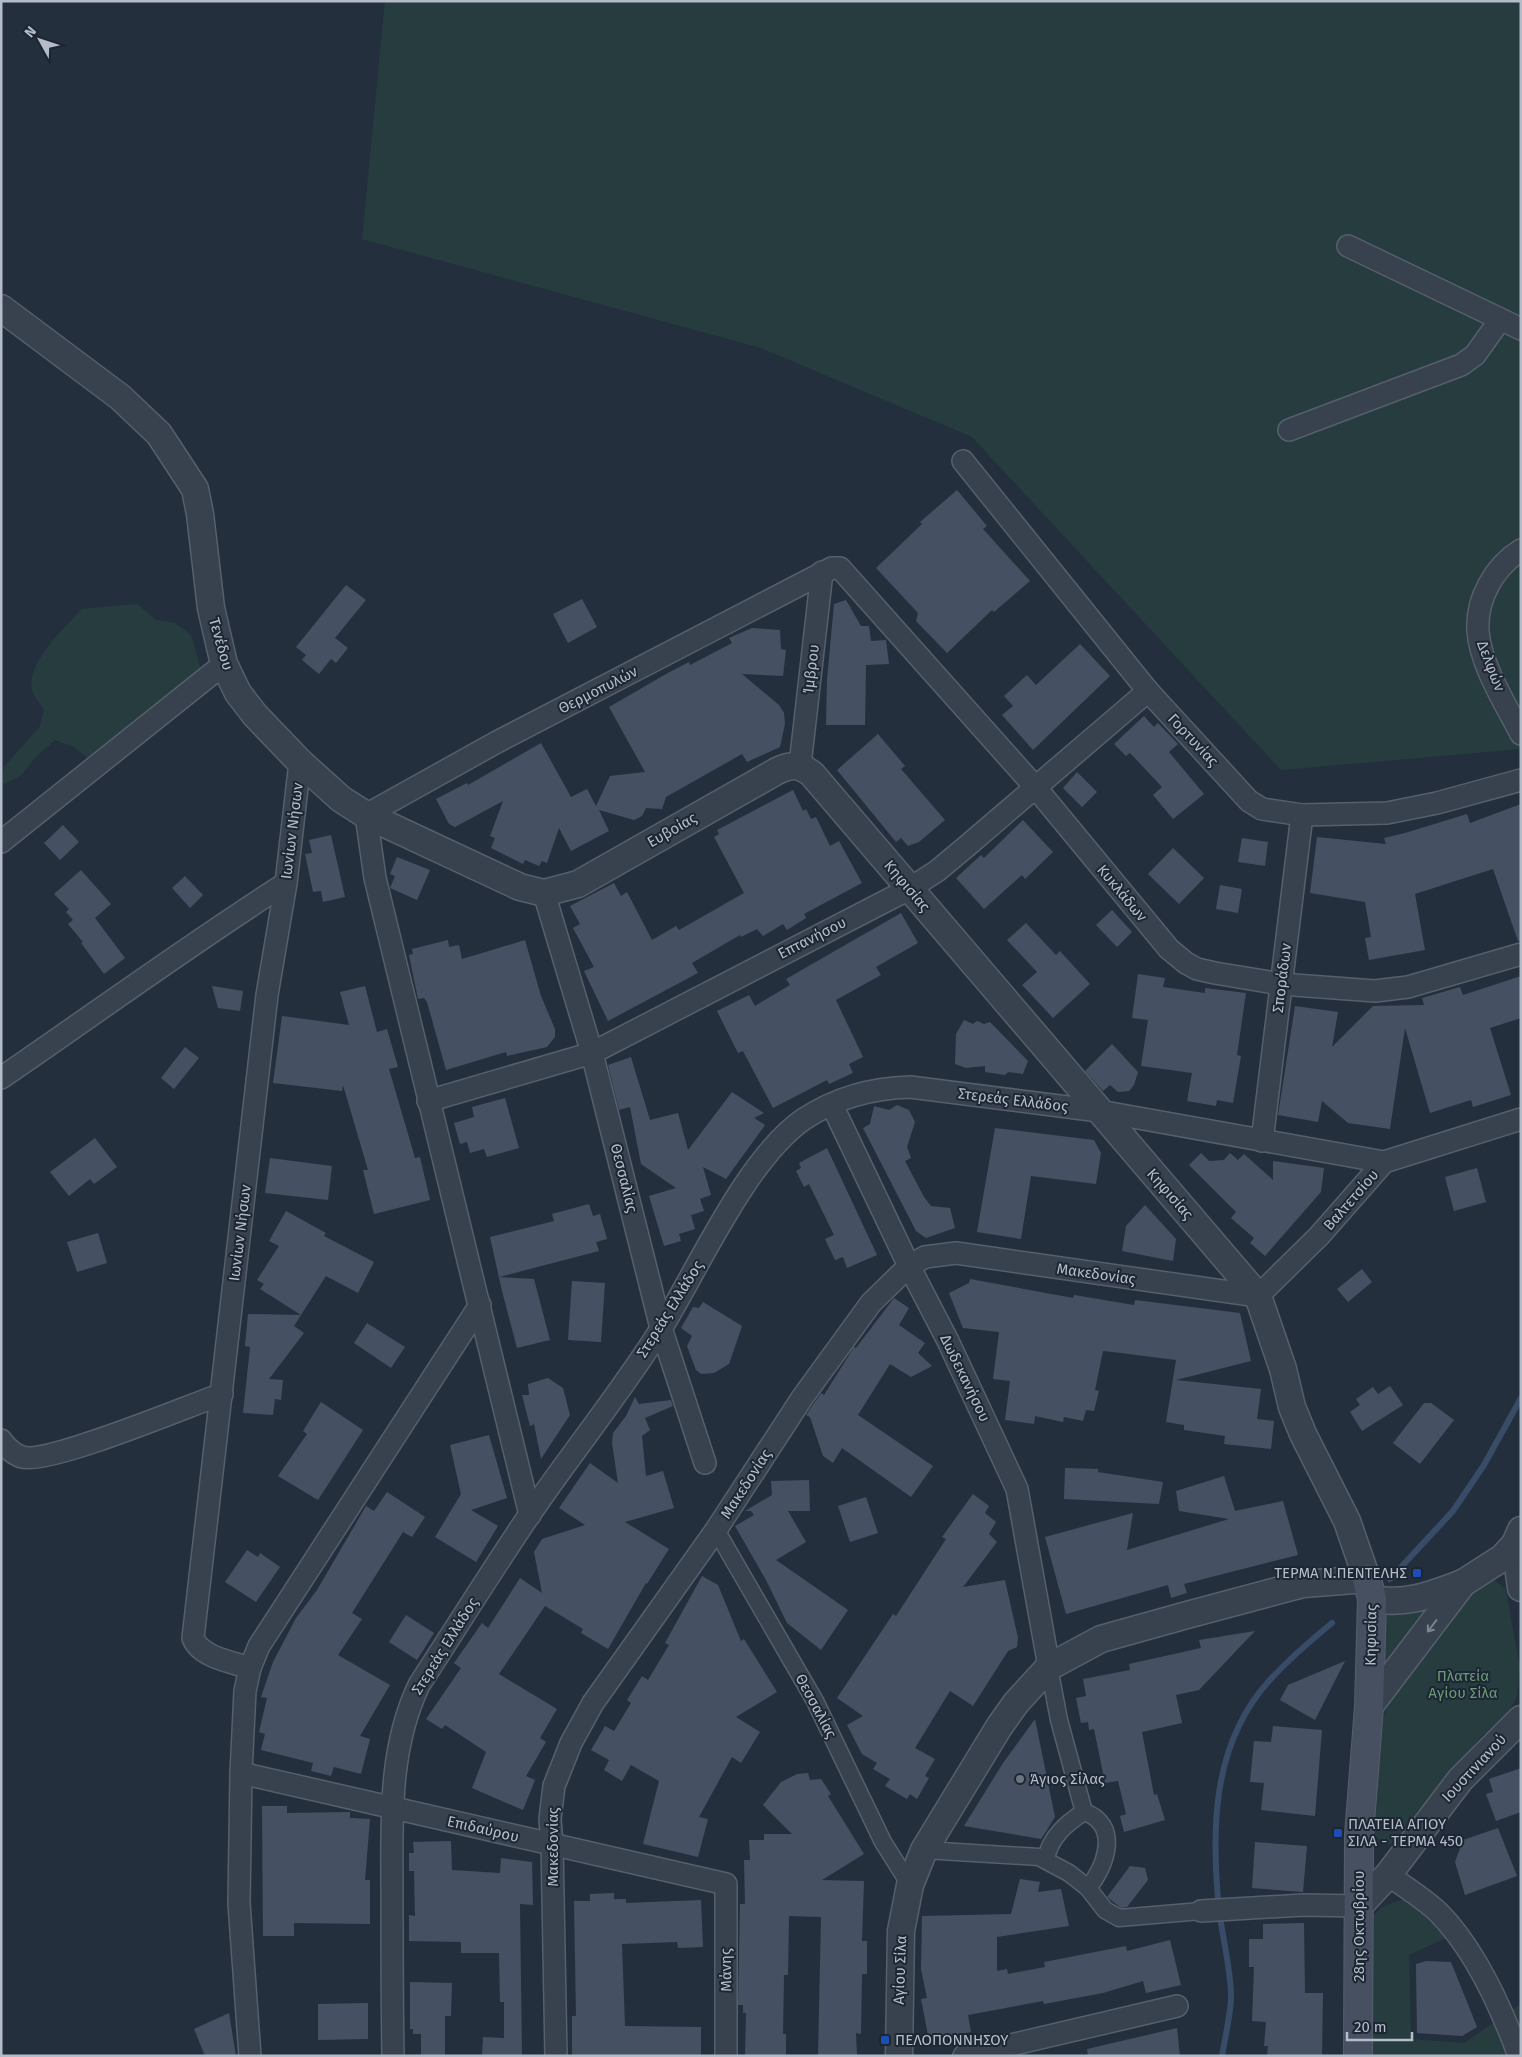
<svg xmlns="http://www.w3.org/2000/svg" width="1522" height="2057" font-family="'Fira Sans',sans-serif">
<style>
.green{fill:#263c3f}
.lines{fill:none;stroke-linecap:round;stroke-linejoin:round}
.stream{stroke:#394c67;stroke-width:6}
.building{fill:#455162}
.pedestrian-casing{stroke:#565f6c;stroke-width:19}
.minor-casing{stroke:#565f6c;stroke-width:24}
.tertiary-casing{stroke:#565f6c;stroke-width:29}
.secondary-casing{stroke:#565f6c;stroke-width:30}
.pedestrian{stroke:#38414e;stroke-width:16}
.minor{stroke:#38414e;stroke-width:21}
.tertiary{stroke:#38414e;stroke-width:26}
.secondary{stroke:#465061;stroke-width:28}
.oneway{stroke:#7c8592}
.transit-dot{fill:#1a4fb4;stroke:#1d2633;stroke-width:2}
.worship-dot{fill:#6b7280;stroke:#1d2633;stroke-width:2}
.labels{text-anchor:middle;stroke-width:4;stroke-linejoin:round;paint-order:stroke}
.street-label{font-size:15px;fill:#b4bcc9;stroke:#1d2633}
.poi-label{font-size:15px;fill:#b4bcc9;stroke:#1d2633;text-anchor:start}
.park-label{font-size:15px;fill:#6b9a76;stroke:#1d2633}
</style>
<rect width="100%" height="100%" fill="#242f3e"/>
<g class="green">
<path d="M385 1H1521V749L1281 770 972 437 761 348 362 239Z"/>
<path d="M137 604 156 620 175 623 191 635 202 672 90 760 74 747 55 740 37 756 20 776 2 785 4 767 40 726 44 710C41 704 33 696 32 690 26 663 65 627 82 609Z"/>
<path d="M1492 1578 1506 1590 1520 1668 1517 1696 1506 1718 1482 1736 1442 1781 1406 1840 1386 1845 1373 1835 1372 1764 1376 1737 1392 1694 1476 1584Z"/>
<path d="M1382 1607 1401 1614 1427 1608 1381 1672Z"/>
<path d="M1406 1898 1427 1910 1448 1937 1409 1955 1411 2039 1464 2043 1521 2004V2056H1369L1368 1921 1382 1907Z"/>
</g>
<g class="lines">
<g class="stream">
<path d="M1390 1579 1453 1511 1484 1465 1521 1398"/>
<path d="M1222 2056C1225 2037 1230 2018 1231 1999 1232 1975 1222 1935 1219 1909 1211 1830 1212 1745 1268 1682 1287 1661 1310 1641 1332 1623"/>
</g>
</g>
<g class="building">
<path d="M957 490 987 526 983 529 1030 581 994 612 992 610 947 653 916 621 918 613 876 568 922 524 920 522Z"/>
<path d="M346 585 366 600 335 638 348 648 336 663 331 659 319 674 302 660 306 655 296 647Z"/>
<path d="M582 599 597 627 568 643 553 614Z"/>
<path d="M846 600 861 626H869L871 641 886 640 889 664 866 665 865 725H826L827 680 834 604Z"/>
<path d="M752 628 780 630 781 649 786 650 783 676 742 674 779 705 784 713 785 724 780 747 747 762 742 754 666 797 662 809 646 808 642 816 634 820 599 810 609 831 571 851 559 828 547 863 542 861 539 866 525 860 523 864 491 848 495 838 490 836 503 801 455 827 449 824 436 799 467 783 468 785 541 743 571 797 587 789 596 806 610 776 645 772 609 707 666 674 689 662 690 665 732 643 729 638Z"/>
<path d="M1080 644 1110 676 1033 750 1002 715 1013 706 1004 696 1027 675 1036 685Z"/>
<path d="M1144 716 1154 727 1158 723 1178 744 1169 752 1204 794 1173 819 1153 795 1162 787 1130 753 1126 756 1114 744Z"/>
<path d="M878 734 905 766 901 769 945 820 919 842 908 846 901 838 896 842 837 770Z"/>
<path d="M1077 772 1097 792 1082 807 1063 788Z"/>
<path d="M793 790 803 811 806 809 811 819 816 817 830 846 839 841 862 883 804 914 806 918 787 930 783 924 763 936 757 929 741 937 740 935 692 963 698 973 608 1021 584 971 594 967 573 928 580 924 570 906 614 883 621 896 627 892 652 940 676 926 679 930 744 893 714 837 719 834 717 830Z"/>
<path d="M1521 804V941H1518L1493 869 1415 894 1425 950 1369 960 1365 938 1371 937 1365 902 1310 893 1317 837 1386 844 1384 838 1405 833 1467 814 1470 823Z"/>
<path d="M1023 820 1053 852 1025 879 1022 875 984 909 956 878 981 855 984 858Z"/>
<path d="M63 825 79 842 60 860 44 843Z"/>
<path d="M331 835 345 897 323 902 321 891 313 892 305 854 312 853 309 840Z"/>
<path d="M1242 838 1268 842 1265 866 1238 862Z"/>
<path d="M1173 848 1204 878 1179 904 1148 874Z"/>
<path d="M397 857 430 870 417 900 390 888 395 876 390 874Z"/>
<path d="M81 870 111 904 95 918 125 958 104 974 81 943 83 942 68 924 73 920 66 912 69 909 54 894Z"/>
<path d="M185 876 203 895 190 908 172 888Z"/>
<path d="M1220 885 1242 889 1238 913 1216 909Z"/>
<path d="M1112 910 1132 932 1117 947 1096 925Z"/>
<path d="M901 913 918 943 876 967 881 975 836 1000 863 1057 849 1064 853 1073 829 1084 827 1080 773 1108 743 1051 738 1053 717 1011 749 995 755 1006 790 985 786 979Z"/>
<path d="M1026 923 1056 955 1060 951 1090 984 1053 1018 1022 985 1037 972 1007 940Z"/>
<path d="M448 940 449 947 459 945 462 959 525 940 541 996 555 1029V1037L547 1047 507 1056 506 1052 446 1070 427 1002 424 998 418 999 409 955 413 954 412 949Z"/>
<path d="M1138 974 1165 978 1163 987 1205 993V988L1246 993 1237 1055 1241 1056 1233 1103 1217 1100 1216 1106 1187 1101 1192 1073 1141 1066 1148 1020 1132 1018Z"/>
<path d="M1521 976V1018L1490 1028 1511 1095 1473 1107 1471 1100 1430 1113 1405 1028 1390 1129 1348 1123 1322 1101 1318 1122 1278 1115 1295 1006 1338 1012 1332 1047 1373 1006 1424 1005 1422 998 1460 987 1463 995Z"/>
<path d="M212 986 243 991 240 1011 218 1008Z"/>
<path d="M365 986 377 1032 387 1029 398 1067 389 1069 415 1158 420 1157 430 1200 374 1214 363 1170H368L343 1085 342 1091 273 1083 282 1016 349 1025 340 992Z"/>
<path d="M964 1020 973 1024 977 1021 984 1024 990 1022 1028 1061 1023 1074 1008 1072 1005 1075 985 1072V1066L966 1068 955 1064 956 1034Z"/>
<path d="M1112 1044 1138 1072 1134 1085 1129 1091 1118 1092 1110 1085 1103 1091 1085 1071Z"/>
<path d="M185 1047 199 1058 174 1089 161 1078Z"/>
<path d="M631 1057 650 1120 678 1113 688 1150 732 1092 764 1113 754 1118 765 1125 726 1179 703 1167 711 1195 700 1199 704 1211 691 1215 695 1229 679 1234 681 1241 664 1246 649 1196 676 1188 641 1164 630 1107 619 1110 608 1065Z"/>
<path d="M505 1098 519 1148 487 1157 484 1149 470 1153 467 1142 460 1144 454 1123 474 1117 472 1107Z"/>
<path d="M897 1105 909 1110 915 1122 907 1147 911 1158 905 1161 924 1197 931 1206 950 1208 955 1228 926 1238 916 1231 863 1128 870 1124 874 1106 889 1110Z"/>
<path d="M995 1128 1094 1140 1101 1153 1096 1184 1031 1176 1021 1239 977 1232Z"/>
<path d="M95 1138 117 1167 94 1184 90 1179 69 1196 50 1172Z"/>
<path d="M827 1148 877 1255 847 1268 843 1257 835 1260 825 1239 834 1235 809 1184 804 1187 796 1171 801 1168 799 1163Z"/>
<path d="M1201 1153 1209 1161 1224 1160 1230 1153 1238 1160 1244 1154 1273 1180V1161L1324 1168 1321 1192 1265 1256 1250 1243 1254 1238 1231 1218 1236 1212 1189 1165Z"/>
<path d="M270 1158 332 1166 328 1200 265 1193Z"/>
<path d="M1477 1168 1486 1202 1454 1211 1445 1177Z"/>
<path d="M589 1204 593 1216 600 1214 607 1239 596 1242 599 1251 499 1277 534 1279 550 1340 517 1348 502 1291 490 1237 554 1221 552 1214Z"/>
<path d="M1145 1205 1176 1239 1173 1261 1122 1251 1126 1226Z"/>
<path d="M286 1211 326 1233 324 1236 374 1262 358 1293 326 1276 301 1315 260 1289 264 1284 257 1280 279 1246 269 1241Z"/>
<path d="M98 1233 107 1263 77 1272 67 1242Z"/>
<path d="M1362 1269 1372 1282 1348 1302 1337 1289Z"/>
<path d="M970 1279 1073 1298 1074 1295 1134 1305 1135 1300 1240 1313 1251 1361 1176 1380 1261 1389 1257 1419 1274 1421 1271 1449 1224 1444 1225 1436 1184 1430V1425L1166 1422 1176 1360 1113 1352 1103 1351 1095 1390 1099 1391 1094 1411 1086 1410 1083 1421 1064 1417 1063 1422 1035 1416 1034 1424 1005 1420 1010 1381 993 1379 999 1332 963 1328 949 1293 969 1283Z"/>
<path d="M572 1281 605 1283 601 1342 568 1340Z"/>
<path d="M894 1298 909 1308 899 1325 925 1343 918 1353 932 1366 911 1377 890 1364 858 1415 933 1466 911 1497 842 1448 833 1463 823 1456 810 1417 806 1415 821 1393 824 1395 854 1347 856 1348Z"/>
<path d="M703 1302 742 1326 729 1364 714 1373 701 1374 696 1370 687 1346 692 1336 681 1328 693 1307 699 1308Z"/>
<path d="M248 1314 301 1315 294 1326 304 1333 269 1379 283 1380 281 1400 275 1399 273 1415 243 1413 250 1347 245 1346Z"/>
<path d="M367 1323 405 1347 391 1368 354 1343Z"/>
<path d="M548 1378 563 1388 570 1415 541 1459 534 1424 530 1426 522 1395H529L528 1384Z"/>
<path d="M1390 1386 1403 1405 1362 1431 1350 1412 1360 1405 1356 1399 1373 1387 1378 1394Z"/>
<path d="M635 1397 639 1404 671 1400 673 1406 645 1418 650 1430 642 1436 646 1476 663 1471 674 1508 625 1522 669 1549 647 1584 646 1583 608 1649 581 1633 583 1629 545 1606 499 1674 557 1709 540 1738 546 1742 526 1776 535 1780 523 1810 472 1788 486 1752 445 1725 442 1729 426 1719 461 1668 454 1663 482 1623 488 1628 520 1578 542 1593 534 1552 542 1539 585 1525 559 1508 590 1463 618 1483 612 1443 613 1433 626 1416Z"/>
<path d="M321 1402 363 1430 318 1500 278 1476 307 1434 303 1431Z"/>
<path d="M1424 1403H1431L1454 1420 1420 1464 1393 1443Z"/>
<path d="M489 1435 507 1498 471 1510 498 1526 476 1562 435 1537 461 1494 450 1445Z"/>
<path d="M1065 1468 1098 1469V1472L1163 1482 1159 1504 1064 1499Z"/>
<path d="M1224 1476 1235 1511 1283 1501 1298 1555 1184 1584 1187 1593 1171 1598 1168 1585 1066 1614 1045 1537 1133 1513 1127 1550 1229 1519 1179 1511 1176 1491Z"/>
<path d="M809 1480 810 1511H788L806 1542 776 1560 848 1610 821 1650 787 1623 767 1582 735 1526 754 1515 751 1511H745L772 1495 771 1481Z"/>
<path d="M387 1492 425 1517 412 1537 403 1532 352 1613 362 1619 338 1655 390 1685 360 1736 370 1739 361 1774 334 1767 331 1776 311 1771 313 1763 261 1750 265 1734 259 1732 267 1698 261 1697 273 1662 296 1618 317 1590 366 1506 374 1511Z"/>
<path d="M973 1494 989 1506 985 1513 996 1522 989 1534 997 1542 963 1587 1005 1580 1018 1638 1017 1647 1008 1651 973 1706 950 1691 915 1748 935 1759 925 1776 929 1778 917 1799 910 1794 907 1799 885 1786 890 1779 873 1769 877 1763 862 1754 847 1725 863 1716 837 1698 893 1614 896 1616 946 1539 942 1537Z"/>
<path d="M866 1497 878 1533 850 1542 838 1506Z"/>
<path d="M247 1550 258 1557 260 1553 280 1567 256 1602 225 1582Z"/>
<path d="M702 1576 718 1585 741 1641 744 1639 777 1692 736 1717 760 1732 741 1763 732 1757 699 1817 708 1819 698 1857 643 1844 659 1781 631 1765 622 1781 604 1770 609 1760 591 1750 605 1726 614 1731 631 1703 627 1700 642 1676 648 1680 669 1645 665 1643Z"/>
<path d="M406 1615 434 1633 417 1660 389 1642Z"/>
<path d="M1255 1631 1199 1690 1176 1695 1182 1723 1142 1732 1154 1795 1157 1794 1165 1820 1124 1832 1120 1816 1126 1814 1118 1781 1105 1783 1094 1729 1089 1730 1088 1722 1081 1723 1076 1698 1086 1696 1083 1679 1130 1670 1129 1664 1201 1648 1199 1640Z"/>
<path d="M1345 1661 1315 1720 1280 1700 1288 1685Z"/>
<path d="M1035 1719 1055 1817 1047 1830 1041 1839 964 1826 1003 1763Z"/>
<path d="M1273 1726 1322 1730 1315 1816 1261 1810 1264 1783 1250 1782 1254 1741 1271 1742Z"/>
<path d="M1521 1768V1812L1496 1821 1486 1794 1493 1792 1489 1779Z"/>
<path d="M808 1773 810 1780 821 1779 831 1794 828 1796 864 1854 822 1880 864 1881 862 1941H867V1974H862L861 2034 856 2033 857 2056H818L821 1917 789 1916 788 1975H784L783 2034H786V2056H745L746 2013H743V2005H738L740 1904H745L744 1860H750L749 1840H764V1834H792L763 1805 781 1782 797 1774Z"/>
<path d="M262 1806H287V1813L350 1812V1818L370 1819 365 1880H370V1924L294 1923V1936H263Z"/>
<path d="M1498 1828 1517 1876 1465 1895 1455 1862 1463 1840Z"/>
<path d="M451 1841 452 1870 500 1873 501 1858 532 1862 533 1905 520 1904 522 2056H482L483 2037 504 2038V2002H500L499 1953H461V1942L409 1941V1915L415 1916 414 1871H409V1853H414L413 1842Z"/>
<path d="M1255 1842 1307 1846 1303 1892 1252 1888Z"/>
<path d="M1130 1866 1145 1868 1148 1880 1127 1907 1121 1908 1107 1897Z"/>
<path d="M1020 1879 1040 1882 1038 1892 1061 1889 1069 1926 997 1937V1971L1007 1969 1008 1974 1045 1967 1044 1962 1126 1946 1127 1951 1170 1940 1181 1985 1146 1993 1143 1981 1103 1993 1044 2004 1043 2001 968 2015 971 2032 929 2040 921 1999 927 1998 921 1969 922 1916 1011 1914Z"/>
<path d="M614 1893V1899H626V1903L701 1900 703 1947 678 1948 677 1942 622 1944 625 2026 701 2027V2056H572V2016H576L574 1901H590V1894Z"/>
<path d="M1304 1923 1305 1993H1323L1322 2056H1267L1268 2046H1264L1266 2022 1252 2021 1254 1967H1249V1939H1263V1924Z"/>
<path d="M1426 1961 1451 1962 1477 2027 1462 2036 1417 2033 1416 1964Z"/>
<path d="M410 1982 452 1983 451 2016H445V2056H421V2034H413V2029H410Z"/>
<path d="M368 2003V2039L318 2040V2004Z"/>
<path d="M229 2013 236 2056H205L194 2029Z"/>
<path d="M1177 2028 1180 2056H1088L1087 2049Z"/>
</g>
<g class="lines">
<g class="pedestrian-casing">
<g id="pedestrian">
<path d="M716 1530 815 1701 883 1842 910 1885"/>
<path d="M1049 1667 1059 1720 1084 1812C1121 1824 1106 1867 1088 1888L1105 1910 1119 1918 1201 1911"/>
<path d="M924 1850 1039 1857 1069 1873 1088 1888"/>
<path d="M1046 1859C1050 1838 1065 1824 1084 1812"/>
</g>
</g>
<g class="minor-casing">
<g id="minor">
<path d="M1348 246 1521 329"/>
<path d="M1289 430 1461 365 1475 355 1500 320"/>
<path d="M963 461 1148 691 1249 801 1262 809 1302 815 1387 813 1437 803 1521 780"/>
<path d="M1521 550C1494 567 1476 599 1478 631 1480 664 1506 705 1521 734"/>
<path d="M800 765 822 572"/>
<path d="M1 842 224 664"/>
<path d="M544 893 592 1053 661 1328 705 1463"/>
<path d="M1 1078C96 1013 189 945 286 883"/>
<path d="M428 1101 592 1053 909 889 937 871 967 846 1148 691"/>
<path d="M832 1105 909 1266 948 1341 1017 1489 1049 1667"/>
<path d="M1262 1141 1302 815"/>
<path d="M1 1440C6 1447 13 1454 22 1457 48 1465 188 1406 222 1394"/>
<path d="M530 1515 375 878 366 815 497 742 832 568H840L1036 788 1169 949 1186 963 1197 969 1215 973 1281 984 1375 991 1408 987 1521 954"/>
<path d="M250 1668C232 1662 200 1657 193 1638L267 995 286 883 300 762"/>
<path d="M241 1773 726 1884V2056"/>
<path d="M1388 1875C1405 1887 1423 1898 1438 1912 1475 1949 1501 2007 1519 2056"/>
<path d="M1201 1911 1303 1905 1359 1906"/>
<path d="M250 2056 239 1903 241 1773 245 1691 250 1668 259 1646 480 1305"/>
<path d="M393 2056C392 2001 392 1946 392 1891 392 1822 388 1750 419 1685 456 1628 492 1570 530 1514 573 1451 622 1391 662 1327 699 1267 747 1158 804 1119 836 1098 871 1088 910 1087L1099 1111 1384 1162"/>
<path d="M556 2056 552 1844 550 1819 554 1786 571 1743 593 1703 716 1530 802 1398 871 1303 909 1266 925 1257 956 1253 1258 1296 1319 1236 1384 1162 1521 1119"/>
<path d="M964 2056 1177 2006"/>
</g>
</g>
<g class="tertiary-casing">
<g id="tertiary">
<path d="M1 308 120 397 159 434 195 489 200 514 211 608 224 664 238 693 255 715 300 762 341 799 366 815 520 887 544 893 578 884 777 771C792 764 799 764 812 774L1258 1296 1283 1369 1292 1407 1303 1434 1347 1521 1367 1579 1303 1584 1187 1615 1101 1639 1049 1667 1016 1703 999 1727 924 1850 910 1885 901 1931 899 2056"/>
<path d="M1515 1544 1521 1588"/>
<path d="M1372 1599C1408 1605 1430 1595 1463 1583"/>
<path d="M1369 1707 1463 1583 1502 1558 1515 1544 1521 1530"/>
<path d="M1359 1906 1388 1875 1460 1780 1521 1719"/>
</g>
</g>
<g class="secondary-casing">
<path id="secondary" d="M1358 2056 1359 1835 1369 1707 1372 1599 1367 1579"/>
</g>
<use href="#pedestrian" class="pedestrian"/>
<use href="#minor" class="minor"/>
<use href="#tertiary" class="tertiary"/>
<use href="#secondary" class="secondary"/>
</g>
<defs><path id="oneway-shaft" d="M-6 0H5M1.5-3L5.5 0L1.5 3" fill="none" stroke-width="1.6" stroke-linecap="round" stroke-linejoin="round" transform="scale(1.25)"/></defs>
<use class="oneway" href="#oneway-shaft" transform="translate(1432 1626) rotate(127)"/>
<g class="transit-dot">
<rect x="1412" y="1568" width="10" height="10" rx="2.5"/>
<rect x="1333" y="1828" width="10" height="10" rx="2.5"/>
<rect x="880" y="2035" width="10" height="10" rx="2.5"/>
</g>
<circle class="worship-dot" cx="1020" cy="1779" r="5"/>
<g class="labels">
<g class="street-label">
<text transform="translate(221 644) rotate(74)" y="5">Τενέδου</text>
<text transform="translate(1491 666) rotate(69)" y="5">Δελφών</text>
<text transform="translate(811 669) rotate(-83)" y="5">Ίμβρου</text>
<text transform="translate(598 690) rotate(-27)" y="5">Θερμοπυλών</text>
<text transform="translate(1193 740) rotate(47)" y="5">Γορτυνίας</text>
<text transform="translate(672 830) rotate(-30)" y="5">Ευβοίας</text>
<text transform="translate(292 831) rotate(-83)" y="5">Ιωνίων Νήσων</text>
<text transform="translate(907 886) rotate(50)" y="5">Κηφισίας</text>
<text transform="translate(1122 893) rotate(50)" y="5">Κυκλάδων</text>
<text transform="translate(812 938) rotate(-27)" y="5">Επτανήσου</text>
<text transform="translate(1282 978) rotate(-83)" y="5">Σποράδων</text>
<text transform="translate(1013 1100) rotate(7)" y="5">Στερεάς Ελλάδος</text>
<text transform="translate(624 1178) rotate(76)" y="5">Θεσσαλίας</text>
<text transform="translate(1170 1194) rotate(49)" y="5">Κηφισίας</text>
<text transform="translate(1351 1200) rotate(-49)" y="5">Βαλτετσίου</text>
<text transform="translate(240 1233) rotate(-83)" y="5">Ιωνίων Νήσων</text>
<text transform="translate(1096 1274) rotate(8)" y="5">Μακεδονίας</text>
<text transform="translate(670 1309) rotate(-58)" y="5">Στερεάς Ελλάδος</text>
<text transform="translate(965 1378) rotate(64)" y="5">Δωδεκανήσου</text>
<text transform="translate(746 1484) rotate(-57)" y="5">Μακεδονίας</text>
<text transform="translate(1371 1635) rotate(-89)" y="5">Κηφισίας</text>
<text transform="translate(445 1646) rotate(-58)" y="5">Στερεάς Ελλάδος</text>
<text transform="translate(816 1706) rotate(62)" y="5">Θεσσαλίας</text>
<text transform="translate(1474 1768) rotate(-47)" y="5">Ιουστινιανού</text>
<text transform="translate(483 1829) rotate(13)" y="5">Επιδαύρου</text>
<text transform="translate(553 1847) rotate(-90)" y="5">Μακεδονίας</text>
<text transform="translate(1359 1926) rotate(-90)" y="5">28ης Οκτωβρίου</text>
<text transform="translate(726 1970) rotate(-91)" y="5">Μάνης</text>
<text transform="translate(900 1970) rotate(-88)" y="5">Αγίου Σίλα</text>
</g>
<g class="poi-label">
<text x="1407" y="1578" text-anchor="end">ΤΕΡΜΑ Ν.ΠΕΝΤΕΛΗΣ</text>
<text x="1030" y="1784">Άγιος Σίλας</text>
<text x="1348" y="1829">ΠΛΑΤΕΙΑ ΑΓΙΟΥ<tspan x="1348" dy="17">ΣΙΛΑ - ΤΕΡΜΑ 450</tspan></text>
<text x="895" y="2045">ΠΕΛΟΠΟΝΝΗΣΟΥ</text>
</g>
<g class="park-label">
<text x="1463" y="1681">Πλατεία<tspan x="1463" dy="17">Αγίου Σίλα</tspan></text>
</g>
</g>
<rect width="1522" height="2057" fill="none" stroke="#b4bcc9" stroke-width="5"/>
<g transform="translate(40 40) rotate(310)" stroke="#1d2633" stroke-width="4" paint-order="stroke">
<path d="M0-4L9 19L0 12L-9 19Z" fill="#b4bcc9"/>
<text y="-8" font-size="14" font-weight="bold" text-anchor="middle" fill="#b4bcc9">N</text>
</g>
<path d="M1347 2032v8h65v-8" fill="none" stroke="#b4bcc9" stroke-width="2.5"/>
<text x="1354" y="2032" font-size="15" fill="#b4bcc9" stroke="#1d2633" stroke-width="4" paint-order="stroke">20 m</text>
</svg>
